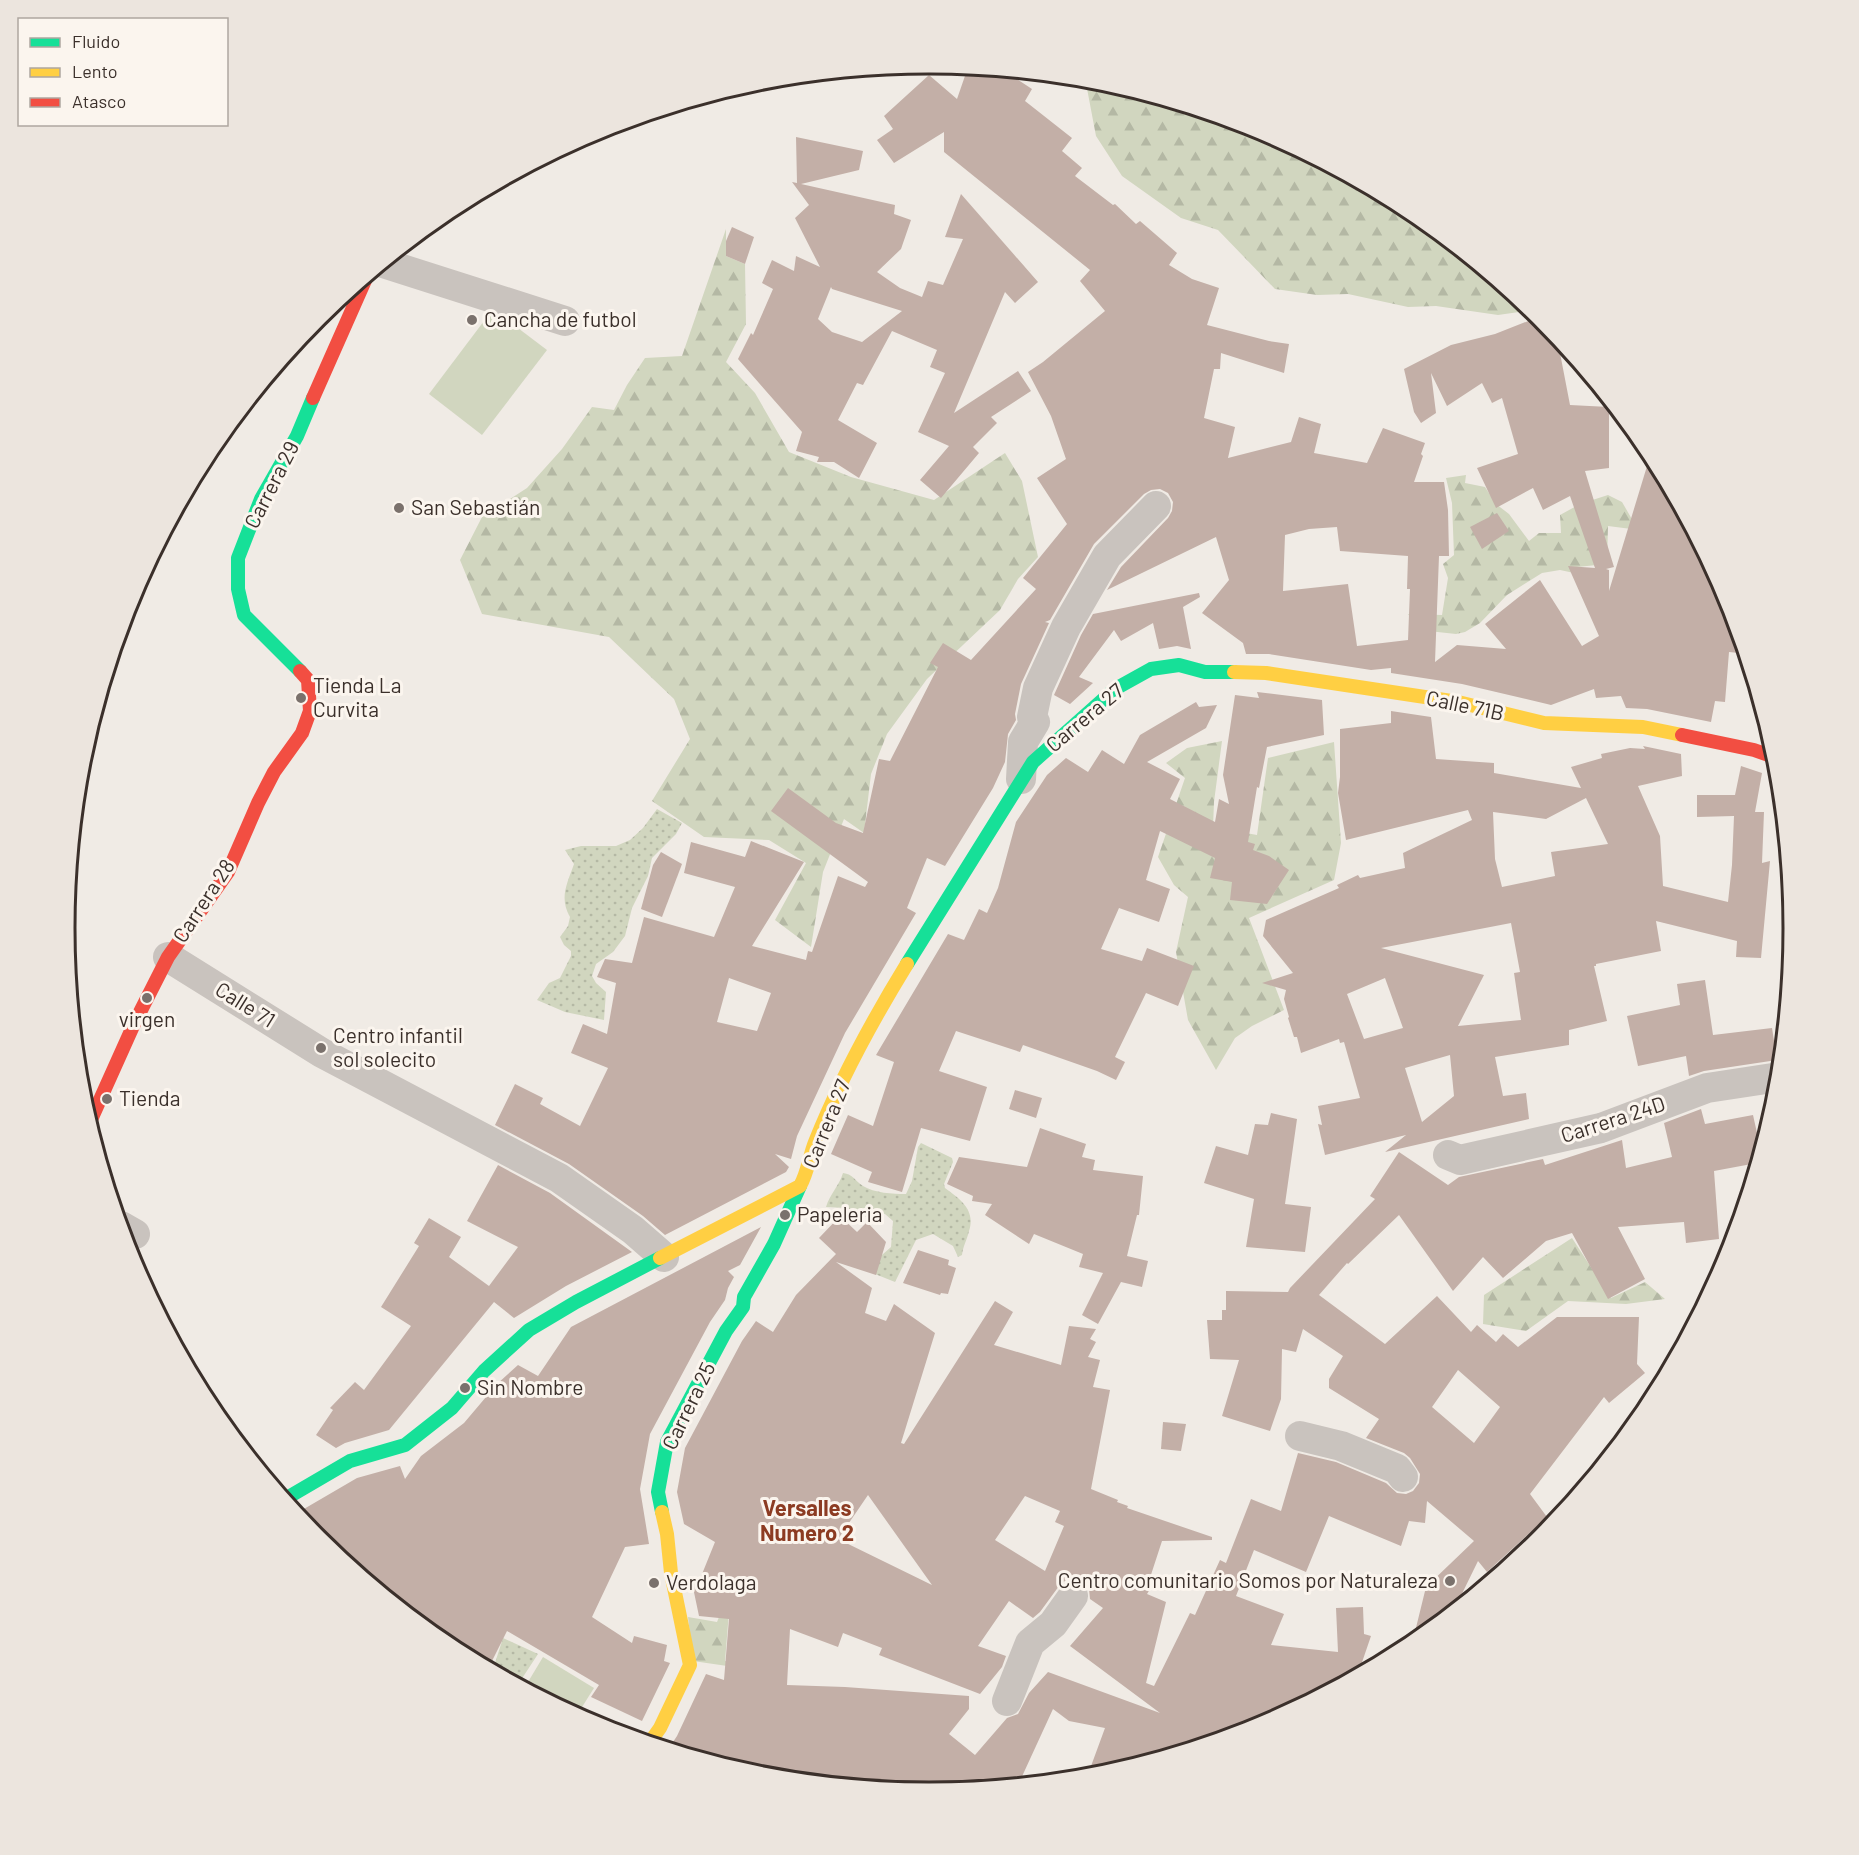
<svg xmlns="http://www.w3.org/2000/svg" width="1859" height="1855" font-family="Barlow,sans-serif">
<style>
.grass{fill:url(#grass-dots)}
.forest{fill:url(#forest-firs)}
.green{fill:#d1d6bf}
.building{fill:#c3afa7;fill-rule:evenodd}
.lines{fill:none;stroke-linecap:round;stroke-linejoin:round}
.street{stroke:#c9c3be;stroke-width:30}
.fast{stroke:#16e098;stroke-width:14}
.slow{stroke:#ffcf43;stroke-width:14}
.jam{stroke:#f24e42;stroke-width:14}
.poi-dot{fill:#7a716c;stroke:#fbf5ee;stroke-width:2}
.labels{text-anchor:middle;stroke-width:6;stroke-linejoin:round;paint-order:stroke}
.poi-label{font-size:21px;fill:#3b302b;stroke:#fbf5ee;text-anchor:start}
.street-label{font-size:21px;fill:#3b302b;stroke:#fbf5ee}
.neighbourhood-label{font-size:22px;font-weight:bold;fill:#8c3b22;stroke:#fbf5ee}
.rim{fill:none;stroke:#3b302b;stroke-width:3}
</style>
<defs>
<pattern id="grass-dots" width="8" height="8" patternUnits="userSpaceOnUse" patternTransform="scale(1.5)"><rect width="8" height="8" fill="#d1d6bf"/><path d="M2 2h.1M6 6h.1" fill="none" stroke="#b4b8a4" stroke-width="1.8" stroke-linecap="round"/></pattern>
<pattern id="forest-firs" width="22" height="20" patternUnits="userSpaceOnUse" patternTransform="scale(1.5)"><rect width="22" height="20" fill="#d1d6bf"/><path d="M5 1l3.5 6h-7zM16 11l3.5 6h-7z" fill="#b4b8a4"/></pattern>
</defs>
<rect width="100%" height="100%" fill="#f0ebe5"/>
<g class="grass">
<path d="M657 809 682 823 676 834 652 858 648 876 632 908 625 936 613 952 596 964 592 976 596 983 606 992 604 1020 565 1012 537 1000 549 983 560 978 571 956V951L564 945 560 937 568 926 570 917C559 898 567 884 574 864L565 850 581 846H616L630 840 643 828Z"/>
<path d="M921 1143 952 1158 953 1162 944 1184 945 1188C960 1199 976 1210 969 1231 967 1240 963 1246 962 1255L958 1257 953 1246 933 1234 916 1240 895 1282 865 1270 891 1247 893 1221 885 1214 876 1212 871 1216 860 1218 847 1208 826 1207C830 1194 839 1186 843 1173 853 1174 855 1181 863 1186 874 1193 893 1194 906 1194L912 1181 918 1147Z"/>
<path d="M503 1638 538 1654 519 1683 482 1664 494 1666Z"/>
</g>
<g class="forest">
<path d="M1085 78 1099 80 1261 129 1287 143 1291 147 1410 209 1533 310 1498 315 1436 306 1408 307 1348 294 1317 295 1275 289 1218 230 1181 218 1122 176 1096 136Z"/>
<path d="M726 229V256L745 264 746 324 726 362 755 393 789 452 851 477 934 500 1005 453 1022 481 1038 557 1018 579 1000 610 927 679 887 734 871 774 864 833 844 819 823 872 811 947 775 920 806 863 769 840 704 837 652 801 690 739 674 699 609 637 482 614 460 560 482 517 527 488 562 449 592 407 614 410 627 385 645 358 682 356Z"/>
<path d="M1466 475 1465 483 1485 487 1496 504 1509 514 1529 541 1539 533H1561L1560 515 1580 504 1608 495 1622 502 1633 521 1647 531 1608 526 1607 564 1577 567 1574 573 1560 570 1542 573 1507 595 1480 623 1465 632 1456 634 1419 630 1408 614 1442 615 1448 578 1443 564 1454 555 1452 503 1446 478Z"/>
<path d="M1222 741 1214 802 1213 827 1257 835 1268 758 1334 742 1341 843 1334 880 1249 918 1284 1010 1252 1026 1235 1038 1216 1070 1188 1020 1176 952 1188 897 1174 885 1158 857 1185 778 1166 763 1187 748Z"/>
<path d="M1572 1238 1611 1298 1645 1282 1665 1299 1626 1304 1568 1301 1526 1331 1483 1324 1484 1295Z"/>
<path d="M731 1587 725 1661 733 1662 734 1667 693 1661 688 1617 717 1622Z"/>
</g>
<g class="green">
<path d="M493 309 547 350 482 435 429 394Z"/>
<path d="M543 1657 594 1688 577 1715 525 1687Z"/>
</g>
<g class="building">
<path d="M978 68 1003 70 1032 89 1025 101 1072 138 1062 151 1082 168 1075 176 1113 205 1115 204 1136 224 1140 221 1177 253 1169 265 1192 279 1219 288 1207 325 1269 341 1289 344 1284 373 1221 353 1220 369H1214L1204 418 1235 427 1228 458 1291 442 1299 417 1321 424 1314 453 1367 463 1383 428 1425 443 1421 454 1423 456 1414 482H1444L1448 510 1449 556H1439L1435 662 1457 645 1506 649 1485 624 1540 580 1582 646 1599 636 1568 566 1595 568 1570 496 1543 510 1533 488 1496 508 1477 468 1518 454 1502 398 1492 403 1482 383 1447 406 1431 373 1436 413 1421 423 1414 412 1404 369 1451 345 1495 334 1541 316 1571 353H1560L1570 405 1609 407V468L1585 471 1614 567 1606 569 1609 570V591L1651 453 1728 597 1737 625 1739 653 1729 652 1725 702 1715 701 1711 722 1647 709 1626 708 1621 696 1596 698 1594 689 1551 705 1547 704 1462 684 1391 673V668L1371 670 1269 654H1246L1243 643 1202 613 1229 580 1216 537 1107 590 1121 567 1168 518 1172 511 1173 502 1168 493 1160 489 1151 490 1144 494 1094 544 1050 620 1045 622 1049 623 1021 684 1015 714 1016 720 1008 734 1005 762 993 788 945 866 927 858 907 908 916 913 845 1033 797 1136 791 1159 775 1154 789 1167 786 1172 665 1235 643 1216 569 1164 495 1125 515 1084 543 1098 540 1104 580 1126 608 1068 571 1053 583 1024 607 1034 616 983 597 977 605 959 632 963 644 917 714 937 735 887 684 873 691 842 745 857 751 841 804 862 752 946 806 960 808 951 812 952 838 876 865 887 868 882 771 811 788 788 836 823 863 833 879 759 890 761 938 667 930 663 943 643 971 660 1036 589 1023 578 1067 524 1037 478 1066 459 1051 416 1028 372 1043 362 1105 311 1080 281 1090 270 944 152V132L894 163 877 140 893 129 884 116 929 75 957 99 966 73 973 76ZM1337 527 1340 551 1408 556 1407 589H1410L1408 640 1357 646 1348 584 1283 591 1285 535 1309 529ZM729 978 771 993 757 1031 717 1022Z"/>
<path d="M796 137 863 151 859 170 801 184 895 205 894 214 911 220 901 249 877 272 900 288 922 297 928 281 943 285 963 239 945 237 961 194 1038 282 1015 303 1005 292 954 413 1018 371 1031 391 991 417 997 423 973 447 979 453 941 498 920 480 949 446 918 432 945 373 930 367 937 350 892 331 863 385 857 383 838 420 877 443 859 478 834 462H817L819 457 796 451 802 432 738 359 751 333 753 335 773 289 762 283 772 260 794 271 796 256 820 267 795 218 809 205 792 182 797 183ZM831 287 832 289 902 311 862 342 832 332 818 319Z"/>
<path d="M732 227 754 237 745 264 726 256V241Z"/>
<path d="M1497 513 1509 531 1482 549 1470 527Z"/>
<path d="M1199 593 1200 597 1183 607 1191 649 1177 646 1159 649 1153 623 1121 641 1114 630 1079 677 1093 683 1070 704 1054 695 1081 635 1093 614Z"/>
<path d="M1257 692 1322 700 1324 735 1267 747 1259 788 1257 787 1248 842 1255 844 1253 850 1269 856 1289 870 1267 904 1230 900 1232 882 1210 878 1215 858 1160 831 1146 880 1170 889 1159 922 1119 908 1101 949 1142 961 1147 948 1194 966 1178 1006 1146 993 1115 1057 1125 1062 1116 1080 1097 1071 1023 1045 1020 1052 956 1031 939 1071 987 1087 970 1141 921 1128 902 1192 868 1182 872 1172 831 1154 848 1115 873 1126 894 1062 876 1055 879 1050 948 934 964 940 979 909 987 913 998 888 1016 822 1047 775 1066 758 1088 772 1102 750 1124 764 1140 735 1196 702 1199 707 1217 705 1206 728 1147 762 1180 779 1170 799 1215 822 1219 799 1229 804 1223 775 1235 695 1259 698Z"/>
<path d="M1391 711 1431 717 1436 759 1494 763V773L1581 788 1571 767 1602 758 1601 754 1630 748 1645 749 1643 746 1681 754 1682 776 1638 786 1660 836 1663 886 1728 902 1732 865 1734 816 1697 817V795H1735L1741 766 1762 773 1755 812H1764L1762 863 1770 861 1761 958 1736 957 1737 941 1656 921 1661 951 1596 964V966H1594L1607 1021 1569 1030V1045L1495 1057 1503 1096 1526 1093 1529 1119 1385 1152 1406 1135 1325 1155 1318 1124 1322 1125 1318 1106 1360 1098 1344 1042 1340 1043 1339 1039 1301 1053 1297 1037H1294L1288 1018 1289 1017 1284 999 1286 990 1262 983 1293 973 1263 936 1266 920 1339 888 1337 885 1358 875 1360 878 1405 868 1403 853 1472 820 1468 810 1346 840 1338 793 1340 777V729L1391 723ZM1586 798 1608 844 1551 852 1555 876 1502 887 1495 859 1493 812 1546 819ZM1511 923 1520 972 1514 973 1521 1020 1458 1026 1484 975 1381 948ZM1385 978 1403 1028 1364 1039 1347 994ZM1450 1055 1454 1096 1422 1122 1405 1068Z"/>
<path d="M661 852 682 864 662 917 641 909 653 865Z"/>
<path d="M1705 980 1713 1035 1772 1028 1777 1060 1704 1071 1689 1076 1686 1056 1638 1066 1627 1016 1680 1005 1677 984Z"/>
<path d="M1015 1090 1042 1098 1036 1118 1009 1109Z"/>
<path d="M1701 1109 1705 1124 1753 1115 1761 1151 1757 1163 1714 1171 1719 1239 1686 1243 1684 1222 1618 1227 1645 1279 1608 1299 1572 1233 1546 1241 1503 1278 1483 1257 1453 1291 1399 1215 1348 1264 1347 1263 1319 1295 1385 1344 1437 1296 1471 1332 1477 1325 1496 1342 1503 1334 1518 1347 1557 1317H1639L1637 1364 1645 1373 1609 1403 1604 1397 1530 1494 1547 1517 1487 1572 1478 1561 1454 1610 1412 1644 1426 1587 1474 1541 1427 1501 1425 1523 1409 1521 1401 1546 1329 1516 1306 1572 1254 1550 1236 1596 1284 1614 1271 1645 1338 1652 1336 1608 1363 1607 1364 1634 1371 1636 1358 1674 1260 1726 1098 1775 1087 1777 1105 1728 1069 1721 1053 1709 1019 1783 929 1792 761 1775 669 1748 677 1736 706 1674 724 1680 729 1619 699 1616 691 1578 700 1579 715 1542 684 1524 677 1492 685 1448 742 1341 756 1321 773 1332 796 1295 836 1254 819 1238 840 1216 857 1232 867 1222 886 1242 876 1275 836 1262 872 1288 865 1313 886 1321 894 1304 935 1333 901 1443 904 1444 995 1301 1013 1312 994 1345 1061 1365 1069 1326 1096 1329 1090 1339 1096 1342 1088 1357 1100 1360 1093 1387 1110 1390 1091 1489 1118 1500 1117 1502 1128 1506 1127 1508 1212 1537V1540L1162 1541 1147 1587 1150 1589 1147 1594 1166 1602 1146 1683 1154 1686 1190 1613 1195 1615 1220 1560 1226 1563 1251 1499 1281 1511 1298 1453 1336 1462 1386 1483 1397 1493 1406 1494 1413 1491 1419 1483 1420 1474 1410 1458 1404 1453 1366 1438 1379 1419 1329 1388V1379L1343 1356 1303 1329 1296 1352 1282 1349 1281 1399 1270 1431 1222 1416 1239 1360 1210 1359 1207 1320H1222V1310H1226V1291L1288 1292 1290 1288 1375 1199 1370 1196 1399 1152 1448 1185 1459 1177 1543 1159 1545 1165 1622 1140 1626 1168 1672 1157 1664 1123ZM1458 1370 1500 1407 1474 1443 1432 1407ZM868 1495 932 1585 838 1539ZM1025 1496 1060 1511 1055 1522 1064 1526 1045 1571 995 1540ZM1075 1579 1083 1582 1089 1589 1090 1599 1103 1608 1070 1646 1160 1713 1048 1672 1029 1693 1018 1714 1007 1718 975 1755 949 1734 969 1709V1696L845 1687 787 1685 790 1629 838 1647 843 1633 882 1648 879 1655 980 1694 1002 1667 1006 1656 978 1646 1009 1601 1033 1618 1040 1612 1059 1586 1066 1580Z"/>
<path d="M1271 1113 1297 1119 1285 1204 1311 1207 1305 1252 1246 1247 1254 1199 1204 1183 1216 1146 1248 1155 1255 1124 1268 1125Z"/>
<path d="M1040 1128 1086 1144 1082 1157 1095 1160 1093 1170 1143 1176 1139 1215H1137L1127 1256 1148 1261 1142 1287 1121 1282 1098 1324 1082 1315 1103 1273 1079 1267 1083 1254 1034 1234 1029 1244 985 1215 992 1204 972 1201 973 1196 947 1184 959 1157 1027 1167Z"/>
<path d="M498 1165 550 1193 632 1252 566 1286 514 1318 494 1302 389 1430 345 1443 336 1448 316 1435 333 1410 330 1408 355 1382 364 1390 411 1326 381 1307 419 1246 414 1243 429 1218 461 1237 449 1257 489 1286 518 1247 467 1221Z"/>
<path d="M761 1227 740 1265 728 1271 734 1277 728 1288 725 1300 710 1322 650 1434 640 1489 649 1544 625 1547 592 1617 632 1643 634 1636 667 1645 664 1661 670 1663 642 1721 591 1697 599 1685 507 1631 492 1661 451 1640 448 1646 318 1539 297 1513 357 1478 400 1466 405 1479 421 1456 464 1423 497 1384 518 1365 538 1376 571 1327Z"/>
<path d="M918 1250 949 1260 948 1265 956 1268 948 1294 941 1293 940 1295 903 1283Z"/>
<path d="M1163 1422 1186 1424 1181 1451 1161 1449Z"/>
</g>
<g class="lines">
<g class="street">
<path d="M383 263 565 321"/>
<path d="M1021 779 1023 742 1035 722 1032 717 1038 688 1066 627 1107 556 1156 506"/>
<path d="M168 957 322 1053 559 1178 633 1230 664 1257"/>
<path d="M1448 1155 1460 1160 1601 1128 1707 1088 1779 1077"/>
<path d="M121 1226 135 1234"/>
<path d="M1300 1436 1341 1446 1397 1469 1403 1477"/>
<path d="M1007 1701 1030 1643 1053 1624 1073 1596"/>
</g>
<g class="fast">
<path d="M300 671 244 615 238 589V558L261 499 297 436 313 398"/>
<path d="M907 964 1033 762 1115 689 1151 669 1179 665 1205 672H1234"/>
<path d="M285 1499 350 1461 405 1445 452 1408 484 1371 529 1330 576 1302 660 1258"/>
<path d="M662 1512 658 1492 667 1442 726 1331 743 1307 744 1297 774 1244 800 1186"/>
</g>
<g class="slow">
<path d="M1234 672 1266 673 1458 702 1544 723 1643 727 1682 735"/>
<path d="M660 1258 800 1186C808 1172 809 1157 815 1142 840 1080 872 1021 907 964"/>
<path d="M650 1742 660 1728 690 1665 671 1573 667 1534 662 1512"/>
</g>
<g class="jam">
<path d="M313 398 367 276"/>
<path d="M1682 735 1754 750 1777 758"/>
<path d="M90 1122 134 1024 168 957 228 872 258 803 274 772 302 733 310 711 308 680 300 671"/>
</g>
</g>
<g class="poi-dot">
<circle cx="472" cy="320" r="6"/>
<circle cx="399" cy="508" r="6"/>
<circle cx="301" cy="698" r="6"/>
<circle cx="147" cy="998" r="6"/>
<circle cx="321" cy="1048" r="6"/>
<circle cx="107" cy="1099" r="6"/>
<circle cx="785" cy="1215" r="6"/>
<circle cx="465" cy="1388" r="6"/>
<circle cx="1450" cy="1581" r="6"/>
<circle cx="654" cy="1583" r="6"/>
</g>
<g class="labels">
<g class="poi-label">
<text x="484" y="327">Cancha de futbol</text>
<text x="411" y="515">San Sebastián</text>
<text x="313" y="693">Tienda La<tspan x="313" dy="24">Curvita</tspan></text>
<text x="147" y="1027" text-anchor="middle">virgen</text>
<text x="333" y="1043">Centro infantil<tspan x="333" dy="24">sol solecito</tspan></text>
<text x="119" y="1106">Tienda</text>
<text x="797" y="1222">Papeleria</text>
<text x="477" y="1395">Sin Nombre</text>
<text x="1438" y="1588" text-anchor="end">Centro comunitario Somos por Naturaleza</text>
<text x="666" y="1590">Verdolaga</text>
</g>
<g class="street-label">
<text transform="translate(272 485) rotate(-63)" y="7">Carrera 29</text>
<text transform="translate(1465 706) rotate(12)" y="7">Calle 71B</text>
<text transform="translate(1085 718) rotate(-40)" y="7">Carrera 27</text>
<text transform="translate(204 901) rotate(-57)" y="7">Carrera 28</text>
<text transform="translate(245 1005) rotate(32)" y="7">Calle 71</text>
<text transform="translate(1613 1120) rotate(-18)" y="7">Carrera 24D</text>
<text transform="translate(827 1124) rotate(-68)" y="7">Carrera 27</text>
<text transform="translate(689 1406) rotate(-64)" y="7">Carrera 25</text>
</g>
<g class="neighbourhood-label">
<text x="807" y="1516">Versalles<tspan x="807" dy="25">Numero 2</tspan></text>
</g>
</g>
<path d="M0 0H1859V1855H0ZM75 928a854 854 0 1 1 1708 0a854 854 0 1 1-1708 0Z" fill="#ece5de" fill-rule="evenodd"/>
<path class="rim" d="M75 928a854 854 0 1 1 1708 0a854 854 0 1 1-1708 0Z"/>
<rect x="18" y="18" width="210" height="108" fill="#fbf5ee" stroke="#aea6a0" stroke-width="1.5"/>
<rect x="30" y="38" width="30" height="9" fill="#16e098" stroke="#aea6a0" stroke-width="1.5"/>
<text x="72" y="48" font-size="18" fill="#3b302b">Fluido</text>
<rect x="30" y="68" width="30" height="9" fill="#ffcf43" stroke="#aea6a0" stroke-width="1.5"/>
<text x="72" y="78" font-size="18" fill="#3b302b">Lento</text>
<rect x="30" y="98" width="30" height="9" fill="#f24e42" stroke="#aea6a0" stroke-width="1.5"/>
<text x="72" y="108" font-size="18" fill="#3b302b">Atasco</text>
</svg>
